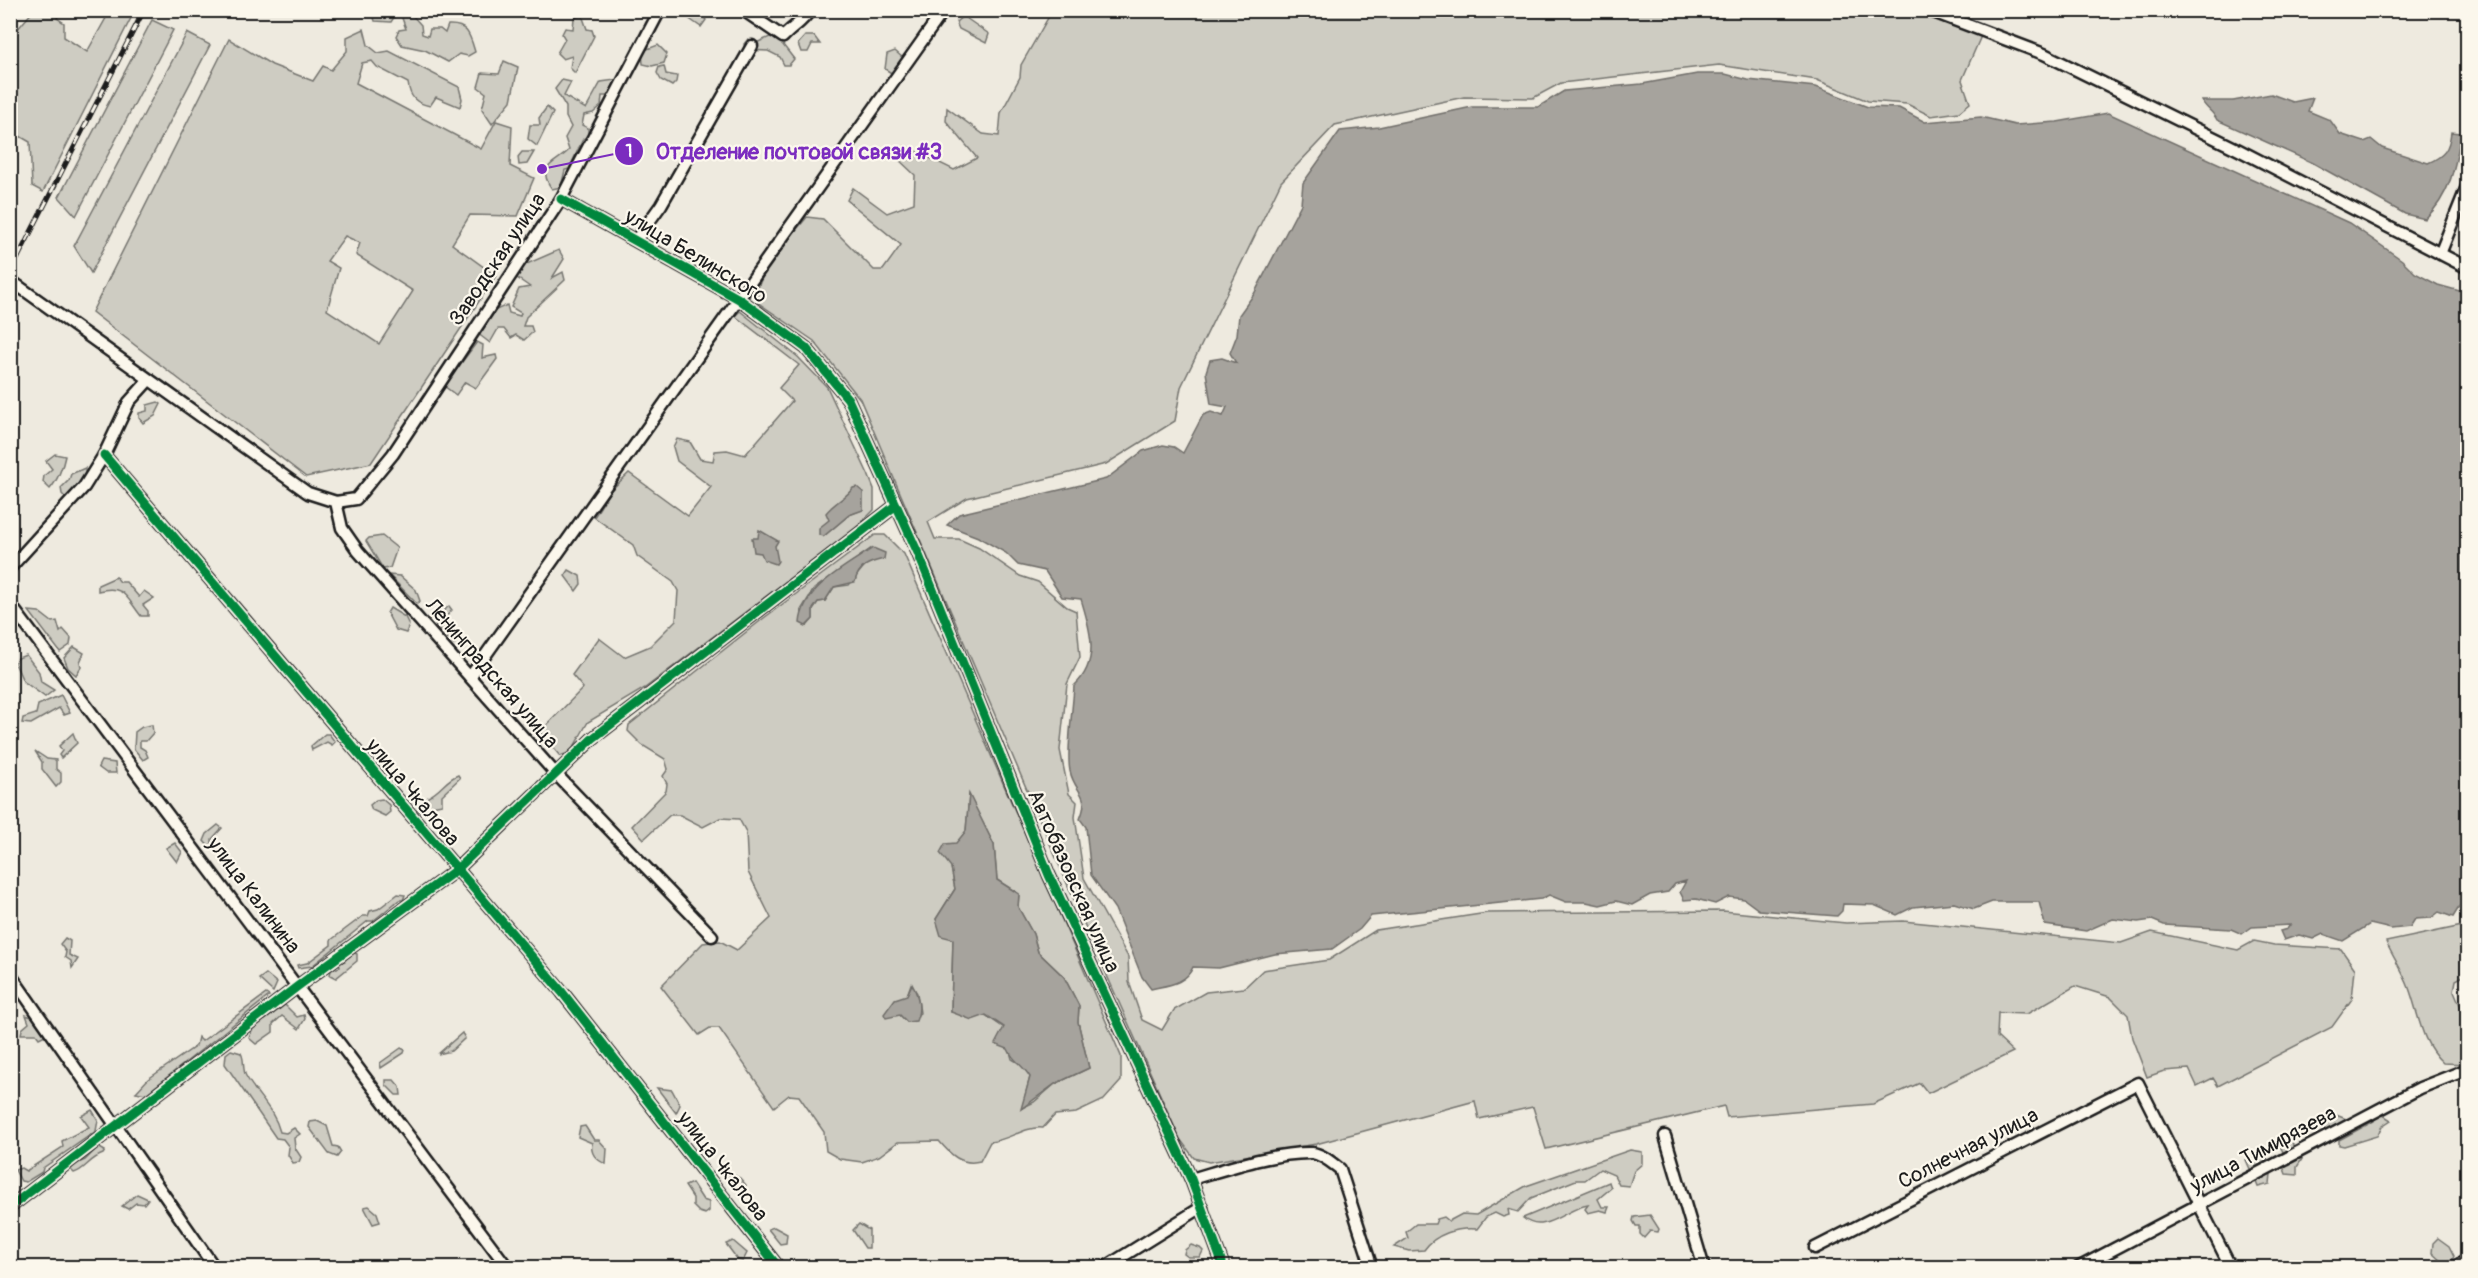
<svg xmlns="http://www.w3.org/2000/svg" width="2478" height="1278" font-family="Pangolin,sans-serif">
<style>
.green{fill:#ceccc2;stroke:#75746f;stroke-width:1.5;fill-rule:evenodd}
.water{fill:#a6a39d;stroke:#6f6d69;stroke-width:1.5}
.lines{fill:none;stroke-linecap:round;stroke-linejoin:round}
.stream{stroke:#6f6d69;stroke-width:3}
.minor-casing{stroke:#1c1c1c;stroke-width:15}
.minor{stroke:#fbf7ec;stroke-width:10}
.rail-casing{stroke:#1c1c1c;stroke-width:5}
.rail{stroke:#fbf7ec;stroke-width:3;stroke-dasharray:9;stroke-linecap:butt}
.cycleway-casing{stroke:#fbf7ec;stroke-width:13}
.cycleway{stroke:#00873e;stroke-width:9}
.labels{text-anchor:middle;stroke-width:4.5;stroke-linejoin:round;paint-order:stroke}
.street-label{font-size:21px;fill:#1c1c1c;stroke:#fbf7ec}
.leader{fill:none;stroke:#7b2cbf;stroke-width:2}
.callout-dot{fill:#7b2cbf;stroke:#fbf7ec;stroke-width:2}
.mark-label{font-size:18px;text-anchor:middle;font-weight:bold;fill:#fff}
.callout-label{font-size:22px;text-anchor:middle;font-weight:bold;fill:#7b2cbf;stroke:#fbf7ec;stroke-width:4.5;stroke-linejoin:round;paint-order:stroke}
</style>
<rect width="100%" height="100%" fill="#eeeadf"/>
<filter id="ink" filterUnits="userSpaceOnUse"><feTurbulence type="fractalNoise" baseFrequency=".0167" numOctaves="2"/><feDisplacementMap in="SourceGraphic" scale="12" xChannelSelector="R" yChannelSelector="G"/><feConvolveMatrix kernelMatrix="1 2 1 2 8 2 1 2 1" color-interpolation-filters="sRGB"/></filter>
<g filter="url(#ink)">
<g class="green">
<path d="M1909 10 1981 36 1962 80 1970 103 1959 112 1931 116 1907 104 1868 101 1817 80 1719 65 1561 83 1533 98 1464 97 1335 125 1281 182 1181 387 1175 421 1106 464 967 498 928 522 935 539H959L979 548 1020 576 1038 582 1067 607 1076 611 1080 657 1067 684 1060 750 1069 794 1077 802 1075 817 1084 878 1128 957 1129 982 1142 1020 1162 1030 1174 1010 1206 992 1244 988 1263 970 1329 960 1376 930 1487 913 1723 911 1846 923 1903 921 2121 943 2152 932 2238 950 2254 941 2274 945 2341 949 2355 969 2352 999 2332 1027 2218 1086 2213 1078 2197 1086 2189 1069 2164 1071 2147 1077 2132 1038 2128 1015 2110 997 2075 986 2027 1014 1998 1013 1997 1037 2013 1052 1928 1093 1920 1083 1873 1104 1727 1117 1724 1106 1546 1149 1533 1107 1479 1119 1475 1101 1316 1144 1209 1162 1194 1158 1180 1139 1092 942 860 399 814 341 757 302C752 277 792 236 807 217L823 219 874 270H883L901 245 847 200 853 188 887 213 914 203 915 175 897 158 905 146 954 170 977 158 946 121 947 108 983 134 999 136 1001 113 1020 77 1021 65 1052 11Z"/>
<path d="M33 11H61L57 18 64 23V37L87 52 110 11H127L133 14 43 192 32 186 30 142 11 131V37Z"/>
<path d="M372 11V10L398 11 391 22 375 21Z"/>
<path d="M404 15H412L421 25 422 34 428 36 430 29H440L445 33 448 25C468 24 470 35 475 52L468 56 459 54 448 62 425 50 402 45 396 36 399 30 406 29 402 18Z"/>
<path d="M582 15 587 29 592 30 594 36 575 73 570 68 572 56 563 59 557 53 565 39 562 34 565 28 573 29 574 18Z"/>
<path d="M689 15H702L706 20 701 27 688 18Z"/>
<path d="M963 16 989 34 986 43 959 29 956 22Z"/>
<path d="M152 20 173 30 76 216 59 197Z"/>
<path d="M364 29 368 45 378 53 389 51 459 87 462 99 460 107 436 97 430 106C416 103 410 98 408 83L377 67 372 61 362 63 356 83 481 149 496 121 512 126 510 166 534 178 518 216 470 215 452 244 496 276 371 463 306 477 92 312 229 39 272 65 313 81 323 66 331 70 347 51V37ZM345 236 360 243 356 255 413 291 379 344 327 310 339 268 327 261Z"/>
<path d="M187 33 210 45 91 273 74 246Z"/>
<path d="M777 34 787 40 783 45 794 59 789 65H784L780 57 768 51 745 50 744 44 748 39 756 43Z"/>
<path d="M805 36H814L820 44H812L808 52H801L798 44Z"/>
<path d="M658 45 667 54 664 63 652 66 643 64 642 51Z"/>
<path d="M895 51 903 58 902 65 893 74 885 69 887 54Z"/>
<path d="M504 61 518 67 511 101 492 124 482 109 486 93 478 87 482 73 499 74Z"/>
<path d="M664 66 666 74 677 76 676 82 672 86 661 80 657 73 659 67Z"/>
<path d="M562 80 571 82 564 96 586 109 601 82 615 80V90L609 96H602L601 106 593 113 584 115 582 125 588 128V136L583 139 569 169 565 170 561 187 552 189C535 165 556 164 569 150L565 138 571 127 566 117V107L555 89Z"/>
<path d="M547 107 553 113 537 146 528 139 530 125H540L539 118Z"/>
<path d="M522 152H534L527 164 519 165 518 157Z"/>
<path d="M559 250 564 259 552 278 563 272 565 280 526 317 523 326H531L533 332 524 340 516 335 511 338 504 329H498L490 343 477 333 496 310 507 305 509 313 520 316 521 313 511 307 519 289 530 287 517 278 522 266Z"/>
<path d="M740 311 798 357 827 387 868 474 874 489V510L855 529 645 688 588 722 571 752 560 756 540 732 583 688 572 675 599 638 624 657 650 646 676 620 678 591 673 582 637 556 633 545 594 517 610 491 629 473 688 516 711 487 677 461 673 447 677 439 690 442 700 459 713 461 715 451 727 450 745 455 792 401 779 388 799 365 735 316ZM850 492 862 510 849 515 824 536 825 526Z"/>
<path d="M477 342 483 345 482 358 496 355 497 359 476 388 465 382 456 395 444 386Z"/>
<path d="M158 402 161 404 155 416 143 423 139 418V413L147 411V405Z"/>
<path d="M55 454 65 456C63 467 57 481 50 489L43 482 44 476 52 469 46 461Z"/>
<path d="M85 468V481L69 502 62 494 61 488 69 480 71 474Z"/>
<path d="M875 535H885L904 554 1121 1056V1081L1104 1100 1076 1113 1055 1115 1043 1128C1024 1126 1010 1140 990 1142L980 1161C961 1166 950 1154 939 1141L898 1142 879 1156 862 1162 840 1159 826 1151 824 1132 799 1096 789 1095 774 1107 719 1028H710L699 1035 661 986 703 943 720 941 737 950 771 918 748 872 746 832 739 819 720 818 703 827 680 815H670L644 839 632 826 666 791 667 784 663 776 668 769 665 759 642 745 628 731 629 725 764 618ZM872 548 873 561 866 564 849 585 834 587 825 601 818 602 813 609V619L807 626 801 610 814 589ZM969 795 994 845 997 880 1019 894 1018 907 1033 934 1038 952 1064 977 1079 1006 1078 1022 1089 1068 1055 1084 1034 1102 1022 1108 1030 1077 1024 1066 1012 1059 1004 1028 985 1015 951 1012 953 939 936 919 955 889 951 867 956 844 966 831ZM911 984 917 993 920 1013 907 1022 900 1015Z"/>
<path d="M382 536 397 548 390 568 383 569 366 541 369 538Z"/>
<path d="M569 570 580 576 581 584 576 591 565 576Z"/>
<path d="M389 575 400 576 416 590 420 601 417 604Z"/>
<path d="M116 577 120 582H126L139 597 144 591 154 598 143 605 148 611V616H141C126 597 124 584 98 591V585Z"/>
<path d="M449 606 452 610 445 618 460 639 454 644 436 627 434 620Z"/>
<path d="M390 608 405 617 409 625 406 633 396 630 387 613Z"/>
<path d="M29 611 39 612 52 622 57 621 60 632 63 629 71 638 70 645 60 652Z"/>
<path d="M74 647 84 653 80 662 81 667 76 675 68 668 64 658Z"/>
<path d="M26 655 39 672 41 682 54 690 45 697 23 681 15 663 18 658Z"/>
<path d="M61 695 70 713 64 715 59 708 31 724 22 723 23 718 36 714 38 705Z"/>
<path d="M152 725 153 733 146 741H140V747L145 750 148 757 143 760 134 749 135 732 142 727Z"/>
<path d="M73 733 77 743 61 758 59 755 62 751 59 746Z"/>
<path d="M325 734H329L335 742 332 745 327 742 312 750 311 746Z"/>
<path d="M35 751 47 759 56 760V769L61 773V782L56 787 42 769V762Z"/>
<path d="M101 761 115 763 116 773H106L98 767Z"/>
<path d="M458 775 460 778 442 795V804L432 806 423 813 418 811V803L425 804 428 797C441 791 446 779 458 775Z"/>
<path d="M382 799 389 805 390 812 385 816 372 810 370 805 376 800Z"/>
<path d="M218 825 222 828 212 839V848H210L204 841 207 834Z"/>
<path d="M175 843 182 852 177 862 166 848Z"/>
<path d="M398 894 405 895 403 900H399L373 921H368L312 966 298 968 297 965 307 963 331 945V940L363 916H368L370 911 378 909Z"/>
<path d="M2467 925V974L2456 980 2454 991 2467 1021V1064L2443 1063C2421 1043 2419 1015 2409 988 2403 972 2393 957 2386 942Z"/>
<path d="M65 938 70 941 69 955 78 959 72 968 71 961 65 957 66 952 60 944Z"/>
<path d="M353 952 357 954V961L336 978 330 975 331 970 340 967 339 963 345 961 348 955Z"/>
<path d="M266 974 277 983 273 992 259 979Z"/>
<path d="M266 994 269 996 146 1094 136 1092 148 1079 196 1046 198 1037 202 1041Z"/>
<path d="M285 1005 297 1017 304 1015 305 1019 299 1029 282 1016 273 1024V1032L256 1044 249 1038 255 1022 265 1020Z"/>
<path d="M26 1015 40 1020 45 1027V1035L39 1038 36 1034H21L22 1029 29 1023Z"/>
<path d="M462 1033 465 1038 451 1051 438 1054Z"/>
<path d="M401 1048 405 1050 404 1053 381 1068 380 1063Z"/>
<path d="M231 1050 241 1053C245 1060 242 1069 246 1076 257 1096 274 1109 280 1132L286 1133 294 1128 300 1134 294 1138 295 1148 301 1157 299 1162 293 1163 288 1155 289 1147 283 1139 276 1138 225 1064 226 1054Z"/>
<path d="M386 1080H394L400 1087 401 1095H396L386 1085Z"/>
<path d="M657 1088 672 1090 680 1105 676 1113Z"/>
<path d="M92 1110 98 1120 96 1131 43 1168 42 1172 26 1182 21 1181 15 1170 21 1168 26 1171 63 1147 62 1141 89 1127 81 1116Z"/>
<path d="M2331 1113 2346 1119 2355 1127 2349 1133 2325 1143 2322 1133 2325 1130 2322 1120 2325 1115Z"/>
<path d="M2380 1113 2391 1120 2382 1126 2377 1136 2344 1146 2339 1145V1140L2374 1121 2375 1116Z"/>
<path d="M317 1121 327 1126 333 1146 338 1147 341 1152 337 1157 329 1154 309 1127 310 1122Z"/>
<path d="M585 1126 594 1140H599L607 1149 606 1164C596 1160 590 1154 592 1143L578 1137 580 1127Z"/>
<path d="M2292 1136 2293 1148 2302 1159 2297 1167V1175L2286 1174 2280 1158 2283 1152 2279 1144 2280 1140Z"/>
<path d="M98 1147 105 1151 103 1154C90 1158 85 1170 74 1173L71 1170 73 1165 85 1160Z"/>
<path d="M1630 1150 1642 1152V1164L1634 1171 1629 1186 1619 1185 1614 1175 1600 1169 1585 1180H1576L1531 1198 1518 1212 1508 1209 1509 1215 1503 1217 1495 1213 1486 1217 1477 1229C1458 1227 1435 1234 1424 1250L1409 1251 1394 1247 1408 1238 1406 1232 1416 1224H1435L1437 1219 1444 1217 1449 1221 1462 1214 1476 1215 1526 1186Z"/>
<path d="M2265 1154 2268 1160 2267 1167 2256 1172 2250 1169 2246 1160Z"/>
<path d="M2268 1172 2271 1174 2270 1184 2258 1187 2256 1182Z"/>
<path d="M731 1174 740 1178 746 1185 744 1189H738L727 1177Z"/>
<path d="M1609 1182 1611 1188 1598 1199 1602 1207H1609L1607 1212 1600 1210 1588 1213 1585 1209 1588 1205C1566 1208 1544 1236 1523 1218Z"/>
<path d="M692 1183 703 1200 709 1202V1211L705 1214 699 1212 693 1206V1198L685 1186Z"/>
<path d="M137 1194 148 1199 144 1204 136 1203 128 1209 122 1206Z"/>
<path d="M369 1206 377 1213 380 1222 373 1224 364 1207Z"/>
<path d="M1650 1215 1659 1229 1658 1232 1650 1231 1644 1238 1640 1234V1226H1636L1633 1221 1634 1217Z"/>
<path d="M859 1224 869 1230V1248H865L853 1230Z"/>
<path d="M774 1227 787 1234 786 1243 780 1244 768 1229Z"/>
<path d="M2438 1238 2449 1246 2454 1256 2452 1260 2442 1262 2432 1253 2433 1243Z"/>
<path d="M733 1241 747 1253 743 1261 738 1260 726 1244Z"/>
<path d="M1191 1245 1200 1248 1203 1251 1200 1257H1188L1184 1254 1185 1250Z"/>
</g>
<g class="water">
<path d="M1697 74H1725L1748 80 1816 87 1868 107 1899 108 1925 122 1981 117 2015 125 2057 122 2108 113 2349 223 2402 260 2415 273 2438 285 2467 293 2468 901 2461 904 2453 917 2439 912 2431 918 2415 919 2410 927 2391 929 2370 924 2343 941 2323 934 2313 939 2299 935 2284 940 2280 931 2287 929 2290 925 2252 927 2242 934 2231 929 2164 925 2152 920 2138 922 2113 919 2086 931 2045 925 2039 902H1992L1974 909 1954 903 1913 907 1897 915 1874 905 1843 904 1842 911 1837 916 1759 910 1744 899 1729 897 1715 904 1696 899 1684 900 1680 892 1686 881 1675 884 1668 892 1650 895 1632 905 1616 901 1600 905 1586 902H1566L1549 895 1541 899 1371 916 1360 929 1332 949 1275 954 1219 968 1193 967C1186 984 1168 985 1151 989L1142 977 1115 909 1091 875 1086 827 1080 819C1091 793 1075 794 1070 771 1066 751 1073 708 1074 686 1101 661 1090 629 1081 599L1062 597 1045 571 1018 565 1006 553 978 537 947 525 959 514 1106 479 1143 451 1163 445 1174 447 1183 453 1203 415 1211 412 1223 416 1227 407 1211 404 1206 372 1210 360 1222 358 1236 363 1230 353 1237 335 1239 315 1254 294 1301 204 1303 183 1340 131 1379 127 1472 107H1538L1564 91 1642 84Z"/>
<path d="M2271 94 2293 102 2313 98 2308 111 2330 120 2340 134 2364 142 2371 139 2382 148 2428 163C2444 156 2449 150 2451 132L2461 133C2456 165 2450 196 2425 219L2405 214 2313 163 2217 120C2213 111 2206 109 2202 101H2233Z"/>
<path d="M857 487 863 492V510L849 515 824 536 819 535V528L829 520 826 513C835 502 846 498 853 488Z"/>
<path d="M759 530 778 541 775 546 778 561 776 564 764 560 761 553 754 552 752 538H758Z"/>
<path d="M873 548 885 553 884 559C870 562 858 566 855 582L834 587 825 601 818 602 813 609V619L806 626 800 623C803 587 845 567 873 548Z"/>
<path d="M969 794 994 845 997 880 1019 894 1018 907 1033 934 1038 952 1064 977 1079 1006 1078 1022 1089 1068 1055 1084 1021 1109 1030 1077C1023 1065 1013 1061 1008 1049L995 1044 1004 1027 986 1015 972 1020 951 1012 953 939 941 936 936 919 955 889 951 867 940 853 945 844 956 843 966 831Z"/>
<path d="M912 984C918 995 922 1008 916 1021L907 1022 900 1015 886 1018 884 1014 895 999 907 995Z"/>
</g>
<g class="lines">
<path class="stream" d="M391 1268 397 1264"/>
<g class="minor-casing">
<g id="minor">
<path d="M743 10 783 37C792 27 803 22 810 10"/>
<path d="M1928 10 2044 54 2239 150 2468 268"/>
<path d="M561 199 739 299 806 348 848 399 918 553 1049 875 1191 1179 1224 1268"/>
<path d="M636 240 661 205 752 46"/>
<path d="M2440 254 2468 184"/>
<path d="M10 280 308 493 336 502 356 499 393 454 561 199 660 10"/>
<path d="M104 455 562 992 779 1268"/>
<path d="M336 502 342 528 358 551 555 773 712 936"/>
<path d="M10 568 84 487 104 455 129 402 148 381"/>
<path d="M10 604 508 1268"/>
<path d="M470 677 944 10"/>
<path d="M10 974 215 1268"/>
<path d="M1665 1136 1704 1268"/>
<path d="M1191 1179C1226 1169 1275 1152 1312 1153 1322 1154 1332 1163 1340 1169L1372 1268"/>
<path d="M10 1207 298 986 456 870 592 739 895 506"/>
<path d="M1815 1248 2138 1083 2231 1268"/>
<path d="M1104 1268 1202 1207"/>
<path d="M2078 1268 2420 1088 2468 1069"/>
<path d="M2452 1268 2468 1260"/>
</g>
</g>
<use href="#minor" class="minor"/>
<g class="rail-casing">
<path id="rail" d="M10 273 144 10"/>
</g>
<use href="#rail" class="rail"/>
<g class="cycleway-casing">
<g id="cycleway">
<path d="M561 199 739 299 806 348 848 399 918 553 1049 875 1191 1179 1224 1268"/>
<path d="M104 455 562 992 779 1268"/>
<path d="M10 1207 298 986 456 870 592 739 895 506"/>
</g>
</g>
<use href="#cycleway" class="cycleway"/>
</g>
</g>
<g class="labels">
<g class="street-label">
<text transform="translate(696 256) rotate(31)" y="7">улица Белинского</text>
<text transform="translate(497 259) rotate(-56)" y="7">Заводская улица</text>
<text transform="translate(492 673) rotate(49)" y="7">Ленинградская улица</text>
<text transform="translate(413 792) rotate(50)" y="7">улица Чкалова</text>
<text transform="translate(1074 881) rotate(66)" y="7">Автобазовская улица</text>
<text transform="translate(254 895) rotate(53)" y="7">улица Калинина</text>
<text transform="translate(1968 1148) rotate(-27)" y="7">Солнечная улица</text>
<text transform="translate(2263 1149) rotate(-28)" y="7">улица Тимирязева</text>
<text transform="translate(723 1166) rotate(52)" y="7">улица Чкалова</text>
</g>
</g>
<path class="leader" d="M542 169L629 151"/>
<g class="callout-dot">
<circle cx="542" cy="169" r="6"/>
<circle cx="629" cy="151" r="15"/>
</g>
<g class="mark-label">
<text x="629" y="157">1</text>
</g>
<g class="callout-label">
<text x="799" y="159">Отделение почтовой связи #3</text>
</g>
<rect width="2478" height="1278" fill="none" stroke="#fbf7ec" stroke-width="36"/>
<rect x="18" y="18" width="2442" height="1242" fill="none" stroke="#1c1c1c" stroke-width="2" filter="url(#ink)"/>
</svg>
